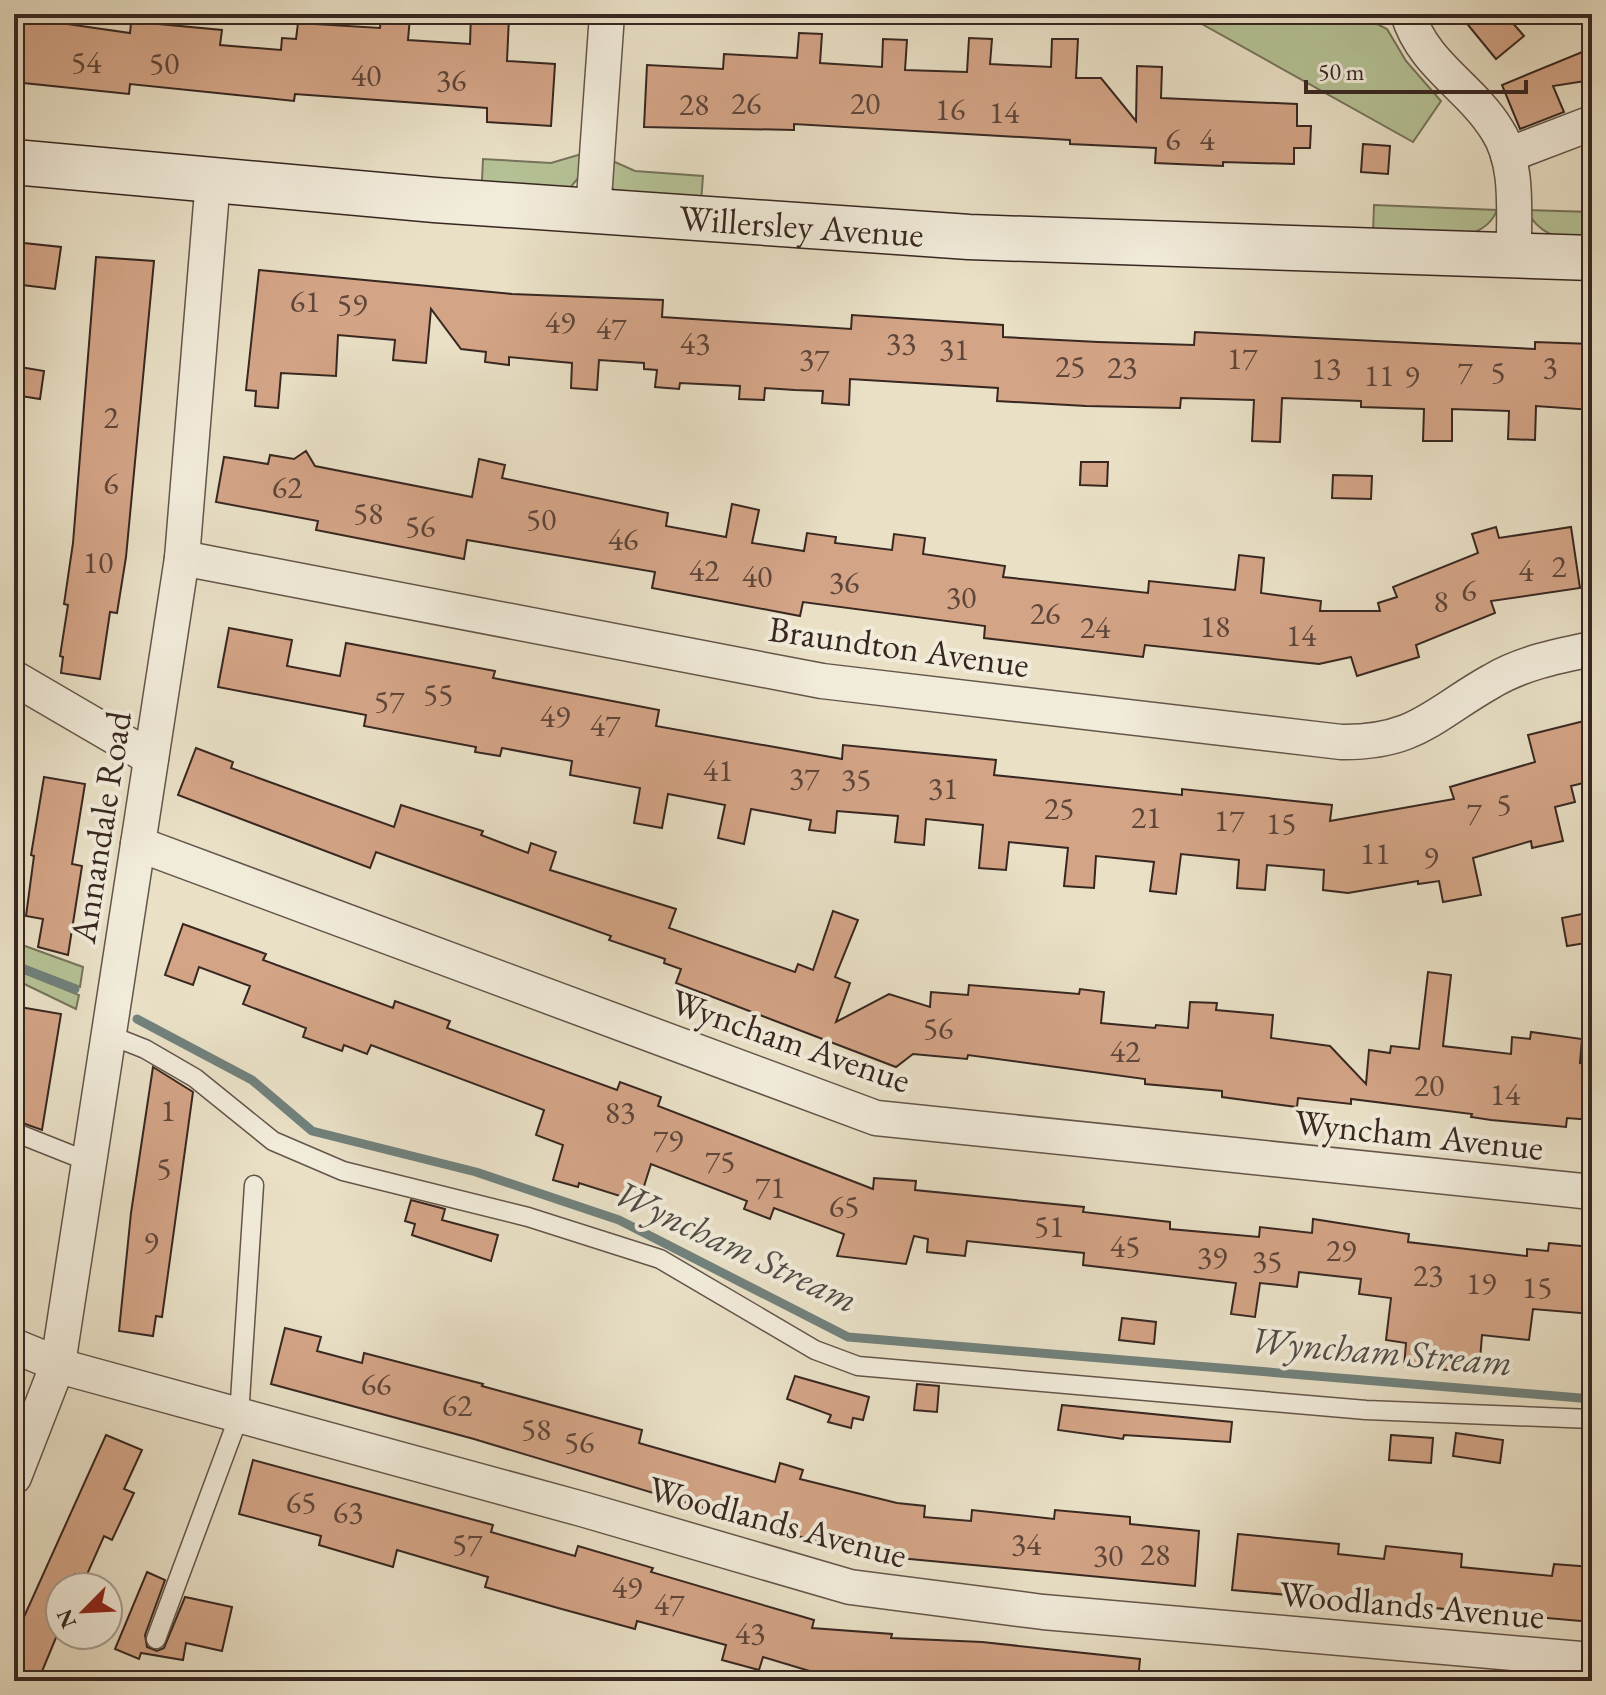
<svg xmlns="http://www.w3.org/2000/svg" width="1606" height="1695" font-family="'EB Garamond',serif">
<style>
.green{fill:#b5c296;stroke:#76745c;stroke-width:2}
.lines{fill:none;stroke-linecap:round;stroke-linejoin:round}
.stream{stroke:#71817c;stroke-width:9}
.building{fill:#d3a486;stroke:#382721;stroke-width:2}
.lane-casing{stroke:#64554a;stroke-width:21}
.street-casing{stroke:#64554a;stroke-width:37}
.secondary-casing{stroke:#382721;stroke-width:47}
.lane{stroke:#f1ebda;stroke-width:18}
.street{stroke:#f1ebda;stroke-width:34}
.secondary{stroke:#f1ebda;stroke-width:44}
.labels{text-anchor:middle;stroke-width:8;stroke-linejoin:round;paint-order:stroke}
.number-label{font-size:32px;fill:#5f463a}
.street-label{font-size:36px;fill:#382721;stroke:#f1ebda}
.water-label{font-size:38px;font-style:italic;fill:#504c47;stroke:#f1ebda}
</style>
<rect width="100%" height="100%" fill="#e9e0c6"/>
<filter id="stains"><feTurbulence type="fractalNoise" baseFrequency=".0025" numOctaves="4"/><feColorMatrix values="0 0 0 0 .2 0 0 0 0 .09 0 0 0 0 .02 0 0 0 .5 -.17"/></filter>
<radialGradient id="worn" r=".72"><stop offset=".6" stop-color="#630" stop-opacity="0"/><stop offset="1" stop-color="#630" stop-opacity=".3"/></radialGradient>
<g class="green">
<path d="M1184 14H1358L1387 29 1406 61 1441 101 1413 142Z"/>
<path d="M578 155 584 156 579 177 565 194 485 185 482 180 483 159 551 163Z"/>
<path d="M606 158 635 171 703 176 701 203 614 191 607 177Z"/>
<path d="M1374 205 1497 210C1481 252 1410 235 1373 233Z"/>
<path d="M1526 210 1592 212V242C1562 238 1542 239 1526 210Z"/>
<path d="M14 942 83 967 80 987 14 962Z"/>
<path d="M14 969 79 995 76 1009 14 979Z"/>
</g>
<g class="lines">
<g class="stream">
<path d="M14 965 75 989"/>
<path d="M137 1019 252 1080 312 1131 476 1172 619 1220 848 1337 1592 1399"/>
</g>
</g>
<g class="building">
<path d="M132 14H160L159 24 222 30 220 45 281 50 282 38 296 39 298 23 380 28 381 15 410 17 408 40 470 44 471 14 509 17 507 61 555 64 551 126 487 122V108L295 94 294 101 130 84 129 94 14 82V33L19 17 130 33Z"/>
<path d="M1459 14H1505L1524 36 1496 59Z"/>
<path d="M799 33 822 34 820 63 882 67 883 39 907 40 905 70 967 72 969 38 992 39 990 64 1051 67 1052 39H1078L1076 78H1101L1136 121 1137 66 1162 67 1161 98 1297 104V126H1311L1310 148H1294V164L1223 162V166L1155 163 1156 148 1070 144V140L794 124V130L644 127 647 65 723 69 724 54 797 58Z"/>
<path d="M1592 48V80L1553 86 1564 112 1520 129 1502 85Z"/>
<path d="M1363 144 1390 146 1388 174 1361 172Z"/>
<path d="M14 242 61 247 55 289 14 284Z"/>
<path d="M96 257 154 261 126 557 117 613 110 612 100 679 61 673 63 657 60 656 68 605 64 604 73 543Z"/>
<path d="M259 270 512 294 663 300 662 317 851 329 852 315 1003 325V337L1098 342 1194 345 1195 332 1535 349V342L1592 344V410L1536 406 1535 440 1508 439 1509 411 1452 409V441H1423L1424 409 1361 407V401L1282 398 1280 442 1252 441 1254 400 1181 398 1180 408 1086 406 997 401 998 388 850 379 849 405 822 403 823 391 795 390 765 388 764 400 739 399 740 386 680 383 679 389 655 387 657 370 644 369V363L599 360 597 390 571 388 572 363 509 357V365L485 362 486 352 461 349 431 309 426 363 393 360 395 340 338 335 336 376 281 373 278 408 255 406 256 391 246 390Z"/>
<path d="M14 366 44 371 40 399 14 395Z"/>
<path d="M306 451 315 466 472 497 479 459 505 465 502 478 668 513 666 526 726 537 732 504 759 510 752 543 804 551 807 533 836 537 835 543 892 550 894 534 925 538 923 554 1005 566 1003 577 1031 580 1148 593 1149 581 1235 590 1239 555 1264 558 1261 593 1321 601 1320 611H1380L1378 603 1397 597 1393 587 1478 553 1472 534 1496 527 1499 538 1571 527 1580 588 1491 601 1495 613 1416 645 1419 657 1357 676 1351 657 1319 664 1145 645 1143 657 984 638 985 626 803 602 800 616 652 588 655 572 467 540 464 559 316 530 318 521 216 502 224 457 268 464 270 455 294 459Z"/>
<path d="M1081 462H1108L1107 486 1080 485Z"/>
<path d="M1333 475 1372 476 1371 499 1332 498Z"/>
<path d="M229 628 292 640 287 666 340 676 346 643 495 671 493 678 659 710 656 726 842 759 843 745 996 760 994 775 1182 795V789L1332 805 1330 821 1454 799 1450 787 1535 762 1528 735 1592 719V781L1571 786 1575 802 1555 807 1563 841 1532 848 1531 841 1473 858 1481 895 1443 902 1439 881 1418 884V881L1348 893 1323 890 1324 870 1267 865 1265 890 1237 888 1239 860 1181 854 1176 894 1150 891 1154 862 1096 856 1094 888 1064 886 1068 848 1009 842 1006 870 979 868 983 825 926 819 924 845 895 842 898 816 837 811 835 833 809 830 811 820 751 809 744 844 718 838 725 805 668 794 662 828 634 823 640 788 570 775 572 761 502 748 500 756 475 752 476 747 364 726 366 715 218 687Z"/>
<path d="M196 748 233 762 231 768 394 827 401 805 483 831 481 835 528 853 531 843 556 852 550 870 676 909 669 928 795 972 798 964 813 970 833 911 858 920 835 977 850 983 836 1022 889 994 930 1007 931 992 968 995 969 985 1079 994 1080 989 1104 992 1101 1023 1155 1028 1156 1025 1188 1028 1190 1002 1217 1003 1216 1010 1273 1015 1271 1038 1330 1046 1366 1084 1369 1050 1390 1053 1391 1046 1419 1049 1428 972 1451 975 1443 1046 1511 1054 1512 1037 1530 1039 1531 1032 1582 1039 1580 1063 1592 1064V1120L1567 1118 1566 1127 1491 1120 1471 1117 1472 1114 1351 1099V1104L1298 1098 1297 1107 1222 1097V1091L1145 1084V1079L968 1055 967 1059 913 1054 896 1067 676 983 681 969 664 963 665 959 609 940 611 936 376 852 370 868 178 795Z"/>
<path d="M44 777 85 784 72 864 82 866 68 955 38 947 43 919 26 916 34 856 31 855Z"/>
<path d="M1592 912V942L1567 946 1562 918Z"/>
<path d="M183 924 266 954 263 960 393 1008 395 1001 450 1021 447 1028 617 1090 620 1082 661 1097 658 1106 873 1189 874 1178 916 1181 915 1190 1084 1207 1083 1212 1170 1222V1229L1259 1237 1260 1227 1312 1233 1313 1219 1409 1234 1408 1242 1527 1256V1249L1548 1251 1549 1243 1592 1247V1314L1533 1309 1529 1340 1482 1335 1479 1372 1404 1367 1406 1343 1386 1340 1391 1298 1359 1294 1361 1279 1299 1272 1297 1287 1260 1283 1255 1317 1231 1314 1236 1283 1083 1265 1084 1253 967 1241 965 1256 927 1252 928 1239 914 1236 906 1264 837 1256 844 1234 774 1208 770 1219 744 1209 747 1201 651 1164 639 1202 579 1183 578 1187 553 1180 563 1145 536 1135 544 1110 371 1045 367 1054 344 1045 342 1051 303 1037 306 1028 243 1004 250 986 199 967 193 985 165 975Z"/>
<path d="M14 1006 61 1014 42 1130 14 1120Z"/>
<path d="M153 1067 193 1092 162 1317 156 1316 153 1336 119 1331 131 1213Z"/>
<path d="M411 1200 445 1209 442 1220 498 1235 491 1261 412 1235 415 1224 405 1221Z"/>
<path d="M1122 1318 1156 1322 1154 1344 1119 1340Z"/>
<path d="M285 1328 321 1337 317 1351 362 1363 364 1353 483 1384 482 1386 642 1430 639 1443 775 1482 780 1463 803 1470 800 1479 897 1503 925 1506 924 1517 971 1521 972 1510 1054 1519 1055 1510 1130 1517V1524L1199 1531 1195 1586 878 1556 793 1535 474 1439 271 1384Z"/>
<path d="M795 1376 869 1397 863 1420 853 1418 851 1428 828 1422 831 1415 787 1399Z"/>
<path d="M917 1384 939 1386 937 1412 914 1410Z"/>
<path d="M1062 1405 1232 1422 1230 1442 1124 1435 1123 1439 1058 1430Z"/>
<path d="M1456 1433 1503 1440 1500 1463 1453 1456Z"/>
<path d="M106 1435 142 1450 124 1489 134 1493 112 1540 104 1536 85 1579 75 1574 70 1587H60V1628L38 1681H14V1639Z"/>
<path d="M1391 1435 1433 1438 1431 1463 1389 1460Z"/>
<path d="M253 1460 493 1525 491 1532 575 1556 578 1546 653 1568 651 1572 814 1620 812 1628 892 1634 891 1638 982 1642 1140 1659 1138 1681H812L813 1672 763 1657 759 1670 722 1660 726 1645 637 1621 635 1629 558 1608 485 1587 488 1577 397 1550 393 1567 319 1545 321 1536 239 1514Z"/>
<path d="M1238 1534 1339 1544 1338 1554 1384 1559 1386 1546 1462 1554 1461 1567 1552 1576 1554 1564 1592 1567V1622L1232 1590Z"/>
<path d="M147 1572 165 1580 145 1635 147 1647 157 1651 164 1648 185 1597 232 1607 222 1651 186 1643 183 1660 141 1653 139 1659 115 1649Z"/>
</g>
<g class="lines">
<g class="lane-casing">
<g id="lane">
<path d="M107 1034 145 1049 195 1078 273 1141 343 1171 528 1217 660 1259 815 1350 858 1366 1366 1410 1592 1419"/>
<path d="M14 1132 87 1161"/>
<path d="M156 1639 239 1416 254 1185"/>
</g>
</g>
<g class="street-casing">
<g id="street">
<path d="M1408 14C1423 65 1471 87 1497 130 1520 165 1513 216 1514 256"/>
<path d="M1508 155 1592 123"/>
<path d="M593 212 607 14"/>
<path d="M182 558 822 681 1341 742C1416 743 1433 714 1492 681 1522 663 1558 656 1592 649"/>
<path d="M14 678 151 758"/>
<path d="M138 844 876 1118 1592 1192"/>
<path d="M14 1346 70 1369 582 1509 850 1587 1043 1612 1592 1660"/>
<path d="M14 1477 58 1364 182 558 213 179"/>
</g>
</g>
<g class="secondary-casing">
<g id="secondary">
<path id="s1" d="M14 162 435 200 969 237 1592 258"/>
</g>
</g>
<use href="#lane" class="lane"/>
<use href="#street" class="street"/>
<use href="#secondary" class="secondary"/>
</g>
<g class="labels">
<g class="number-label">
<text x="86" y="73">54</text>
<text x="164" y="74">50</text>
<text x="366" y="86">40</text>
<text x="451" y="91">36</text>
<text x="746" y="114">26</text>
<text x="865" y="114">20</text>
<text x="694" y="115">28</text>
<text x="950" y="120">16</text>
<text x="1004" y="123">14</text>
<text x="1173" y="150">6</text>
<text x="1207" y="150">4</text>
<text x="305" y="312">61</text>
<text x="352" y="315">59</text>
<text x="560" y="333">49</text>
<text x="611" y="339">47</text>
<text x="695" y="354">43</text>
<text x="901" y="354">33</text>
<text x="954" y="360">31</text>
<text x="1242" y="369">17</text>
<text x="814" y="370">37</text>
<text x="1070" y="377">25</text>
<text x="1122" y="378">23</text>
<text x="1550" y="378">3</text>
<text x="1326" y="379">13</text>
<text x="1465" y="383">7</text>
<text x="1498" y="383">5</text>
<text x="1379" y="386">11</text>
<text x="1412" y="387">9</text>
<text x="111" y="428">2</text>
<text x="111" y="494">6</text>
<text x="287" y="498">62</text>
<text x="368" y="524">58</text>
<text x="541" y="530">50</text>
<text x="420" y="537">56</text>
<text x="623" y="550">46</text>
<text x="98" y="573">10</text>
<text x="1559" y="577">2</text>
<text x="704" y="581">42</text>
<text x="1526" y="581">4</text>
<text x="757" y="587">40</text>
<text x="844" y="593">36</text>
<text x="1469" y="601">6</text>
<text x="961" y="608">30</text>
<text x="1441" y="612">8</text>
<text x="1045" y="624">26</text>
<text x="1215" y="637">18</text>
<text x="1095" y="638">24</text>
<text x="1301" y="646">14</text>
<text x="438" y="705">55</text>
<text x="389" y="712">57</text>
<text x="555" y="727">49</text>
<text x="605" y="736">47</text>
<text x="718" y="781">41</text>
<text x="804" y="789">37</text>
<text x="856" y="790">35</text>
<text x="943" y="799">31</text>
<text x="1504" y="815">5</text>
<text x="1059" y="819">25</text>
<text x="1474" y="824">7</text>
<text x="1146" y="828">21</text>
<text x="1229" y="831">17</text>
<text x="1281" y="834">15</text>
<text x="1375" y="864">11</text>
<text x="1431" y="868">9</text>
<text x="938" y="1039">56</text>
<text x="1125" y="1062">42</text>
<text x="1429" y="1096">20</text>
<text x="1505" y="1105">14</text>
<text x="168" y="1121">1</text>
<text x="620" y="1123">83</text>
<text x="668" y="1151">79</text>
<text x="720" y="1172">75</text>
<text x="164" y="1179">5</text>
<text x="770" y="1198">71</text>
<text x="844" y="1217">65</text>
<text x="1049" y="1237">51</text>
<text x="151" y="1253">9</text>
<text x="1125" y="1257">45</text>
<text x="1341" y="1261">29</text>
<text x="1212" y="1268">39</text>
<text x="1267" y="1272">35</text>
<text x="1428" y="1286">23</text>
<text x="1481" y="1294">19</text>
<text x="1537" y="1298">15</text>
<text x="376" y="1395">66</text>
<text x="457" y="1416">62</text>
<text x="536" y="1440">58</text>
<text x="579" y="1453">56</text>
<text x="301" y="1513">65</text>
<text x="348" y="1523">63</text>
<text x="467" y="1555">57</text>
<text x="1026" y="1555">34</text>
<text x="1155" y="1565">28</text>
<text x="1108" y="1566">30</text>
<text x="627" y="1598">49</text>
<text x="669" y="1615">47</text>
<text x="750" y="1644">43</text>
</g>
<g class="street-label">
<text dy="13" stroke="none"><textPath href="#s1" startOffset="790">Willersley Avenue</textPath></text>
<text transform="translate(899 646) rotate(8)" y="13">Braundton Avenue</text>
<text transform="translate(100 827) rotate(-81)" y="13">Annandale Road</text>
<text transform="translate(791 1040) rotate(19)" y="13">Wyncham Avenue</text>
<text transform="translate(1419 1134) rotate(6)" y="13">Wyncham Avenue</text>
<text transform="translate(778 1521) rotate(15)" y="13">Woodlands Avenue</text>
<text transform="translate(1412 1604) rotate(5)" y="13">Woodlands Avenue</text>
</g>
<g class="water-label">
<text transform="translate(736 1246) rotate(25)" y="13">Wyncham Stream</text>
<text transform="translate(1381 1351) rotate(5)" y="13">Wyncham Stream</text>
</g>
</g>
<rect width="1606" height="1695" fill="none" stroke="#e9e0c6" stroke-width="48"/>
<rect x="16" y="16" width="1574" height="1663" fill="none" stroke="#382721" stroke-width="4"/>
<rect x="24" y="24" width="1558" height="1647" fill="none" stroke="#382721" stroke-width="2"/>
<g transform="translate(84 1611) rotate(246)"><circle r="38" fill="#f1ebda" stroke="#a79d90" stroke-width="2"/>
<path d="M0-6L14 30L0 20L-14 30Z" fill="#8f2418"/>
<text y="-12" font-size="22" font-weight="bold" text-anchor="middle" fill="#382721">N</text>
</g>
<path d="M1306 80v12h220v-12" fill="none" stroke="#382721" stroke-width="4"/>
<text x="1318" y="80" font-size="24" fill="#382721" stroke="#f1ebda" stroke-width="6" paint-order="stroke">50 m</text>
<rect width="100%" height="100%" filter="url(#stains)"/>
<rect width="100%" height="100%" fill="url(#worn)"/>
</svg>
